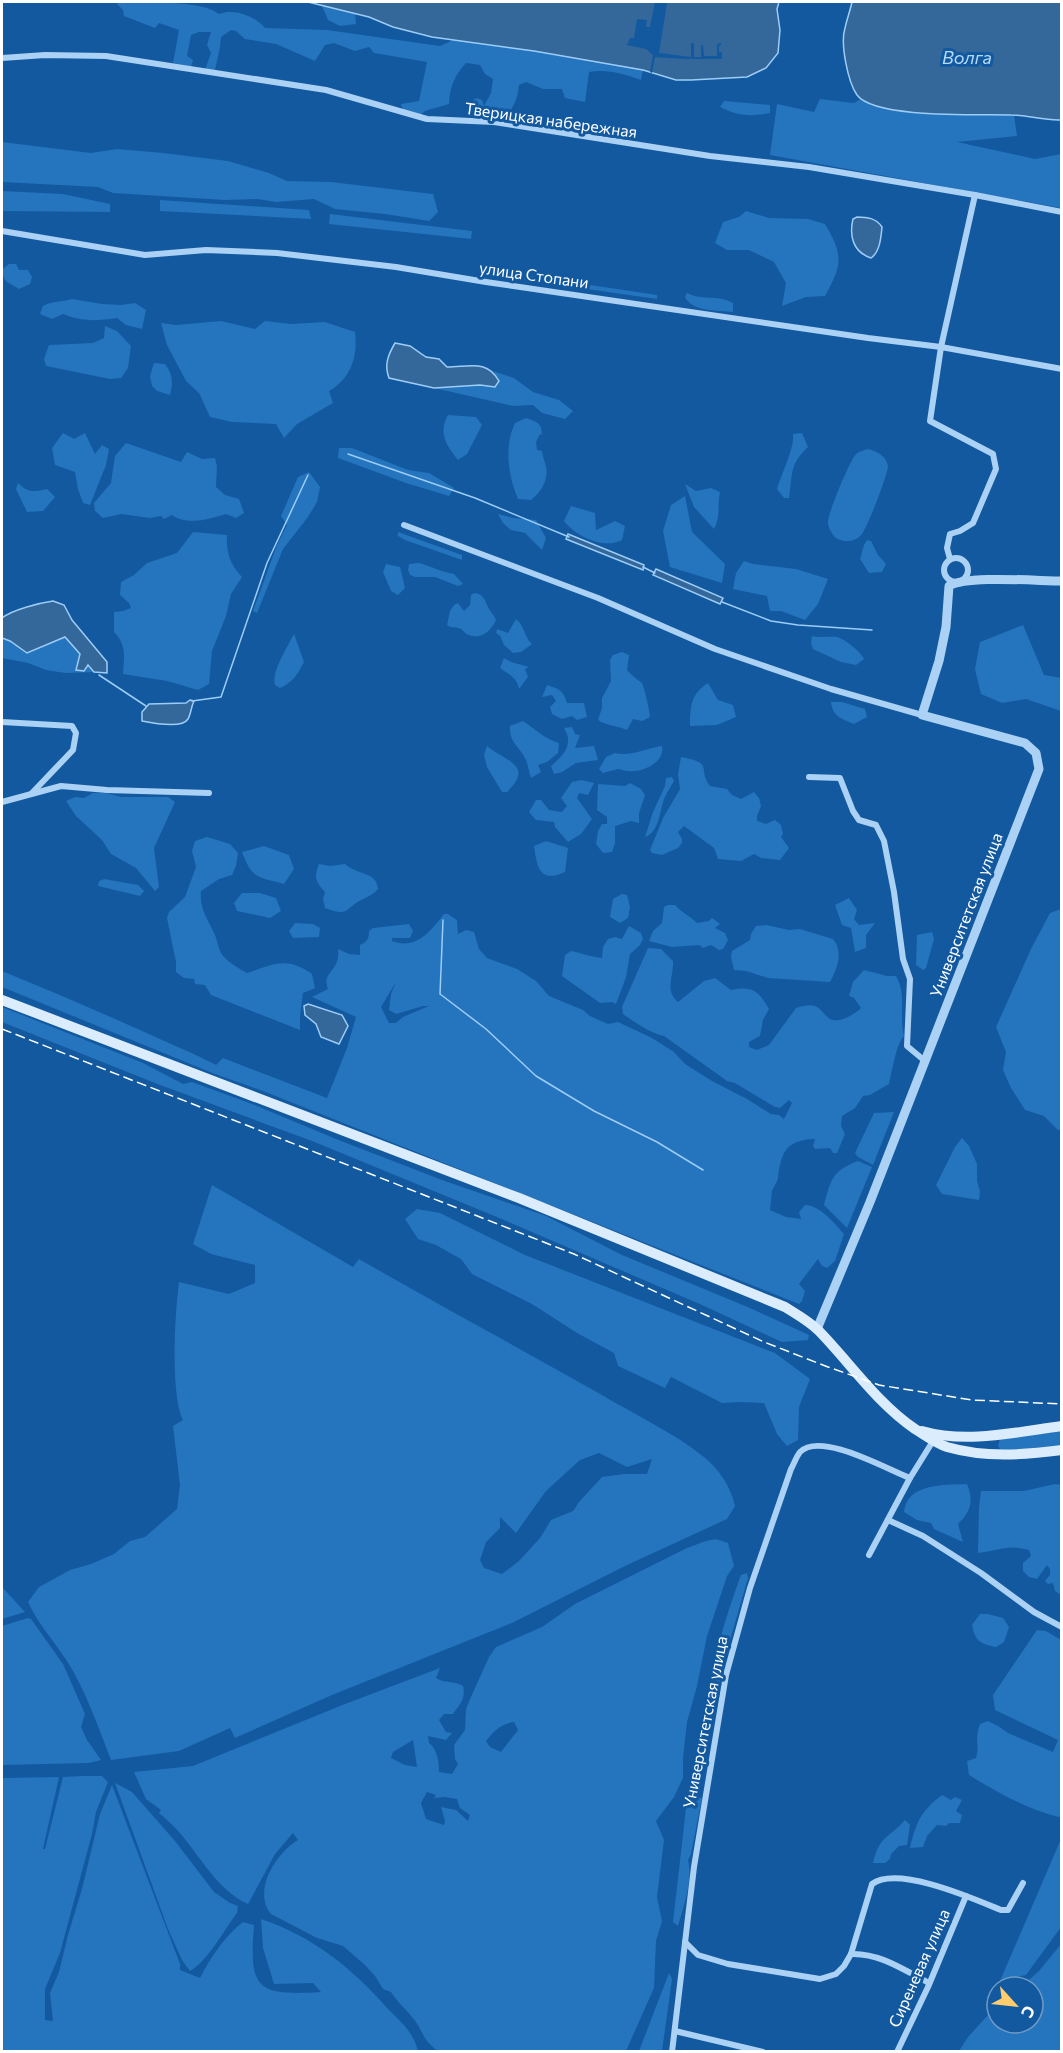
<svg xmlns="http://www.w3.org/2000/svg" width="1063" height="2053" font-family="Commissioner,sans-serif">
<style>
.green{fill:#2574be;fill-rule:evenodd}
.water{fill:#34679a;stroke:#9dcdf7;stroke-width:1.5}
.pier{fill:#1259a0}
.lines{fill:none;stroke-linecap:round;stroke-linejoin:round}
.stream{stroke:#9dcdf7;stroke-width:1.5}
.minor{stroke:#abd1f4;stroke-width:6}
.tertiary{stroke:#abd1f4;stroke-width:9}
.secondary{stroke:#dbecfd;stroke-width:10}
.rail{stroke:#fff;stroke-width:1.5;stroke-dasharray:10 4.5;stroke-linecap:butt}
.labels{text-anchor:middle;stroke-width:6;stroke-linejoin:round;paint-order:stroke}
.street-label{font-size:16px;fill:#fff;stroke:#1259a0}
.water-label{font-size:18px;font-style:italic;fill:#b7dafb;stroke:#1259a0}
</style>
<rect width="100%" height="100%" fill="#1259a0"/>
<g class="green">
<path d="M118 2C142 2 204 0 219 14 234 8 255 16 265 28L327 30 440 46 453 40 534 51 643 70 641 80C624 74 607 69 589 72L585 102 565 98 562 89H543L526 82 519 85C518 100 512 110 502 122L478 121 474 113 473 100 477 98 482 100 484 106 491 93 493 79 485 74 480 65 466 63C454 76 450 87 449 104L425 111 420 115 403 111 401 104 419 101 427 62 374 53 369 47 355 51 334 43 325 45 315 61 276 44 245 39 236 31 231 30 221 37 220 47 215 70H205L211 53 207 45 211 32H199L191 35 187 56 193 60 191 67 173 63 179 30 159 23 155 28 124 16 123 10 117 4Z"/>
<path d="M322 6 355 13 356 24 340 26 328 20Z"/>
<path d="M820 99 854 103 861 99C907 120 964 114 1014 115L1017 136 957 142 1035 159 1061 154V208L770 155 777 104 814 112Z"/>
<path d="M724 101 770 105V113C751 117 738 116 720 107Z"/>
<path d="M2 142 91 153 117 149 163 153 228 161 269 173 287 181 331 182 433 194 438 212 429 221 385 214 335 209 314 199 276 202 257 199 225 200 113 193 98 187 2 182Z"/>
<path d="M2 191 63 194 110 204V212L2 211Z"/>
<path d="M160 200 309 210 311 219 160 211Z"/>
<path d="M746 211 769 218 808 219 825 224C844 256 842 265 825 296L806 297 782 306 786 283 774 262 749 250H727L715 243 723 222 739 217Z"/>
<path d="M330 214 472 231 471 239 329 224Z"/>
<path d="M9 264H16L19 270H28L32 277 30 284 19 289C9 282 2 283 3 269Z"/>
<path d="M490 270 657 295V299L489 275Z"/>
<path d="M687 293C702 301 716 294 733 303V312C718 310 692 312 685 297Z"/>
<path d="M72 299 102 304 121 305 135 303 146 310 142 329 126 325 117 318C96 321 83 322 63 314L52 319 40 314 43 306C51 301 62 302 72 299Z"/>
<path d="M221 321 255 329 265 321 291 324 325 322 355 332C358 356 351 379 329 391L333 403 297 424 284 438 276 424 232 422 210 417 199 393 186 381 167 345 161 323 176 325Z"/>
<path d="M105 326 117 331 131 346 128 368 121 378 110 379 46 366 44 359 49 345 93 343 104 338Z"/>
<path d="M154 363 165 364C173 374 173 383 170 395L157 391 152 386 150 376Z"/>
<path d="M493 371 514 378 533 392 559 400 573 411 565 419 542 413 533 405 513 406 434 388 480 385 495 387 499 381Z"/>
<path d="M448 415 476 417 482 425 467 454 458 460C446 445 438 433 448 415Z"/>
<path d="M526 418C537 422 542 423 542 435L540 434 536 442 537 450 542 451C543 457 544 460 546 466 549 480 541 492 531 500L518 499C508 476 504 446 515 423Z"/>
<path d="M63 433 74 439 85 433 95 454 102 445 109 449 106 465 90 505 83 503 78 489 75 472 55 465 52 448Z"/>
<path d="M802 433 808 447C789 465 793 473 789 498H784L777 489C781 475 795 447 793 434Z"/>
<path d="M126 443 181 462 187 452 202 459 215 458 217 466 216 487 225 495 239 499 244 513 236 518 226 514C210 519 187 526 172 515L164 519 161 516 150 518 121 514 103 518 95 511 94 503 111 483 115 456Z"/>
<path d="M339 448H352L408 470 429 473 454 488 449 496 406 483 338 458Z"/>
<path d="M869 449C878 452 886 456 888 466 888 474 867 529 861 535 855 542 844 543 836 538 832 534 828 528 828 522 828 513 850 460 856 454 860 451 864 450 869 449Z"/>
<path d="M309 472 320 487 317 502 308 517 283 549 257 613 253 611 277 545 287 525 281 516 298 477Z"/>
<path d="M18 483C28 493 34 492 47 489L55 497 43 511 27 512 16 489Z"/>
<path d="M685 484 696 491 711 488 720 492C717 506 721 516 714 529L694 507Z"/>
<path d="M685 496 692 532 725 564 722 583 670 567 663 531 671 505Z"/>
<path d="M571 506 595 513 596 530 615 521 625 526 622 540C604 550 575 536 564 521Z"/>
<path d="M498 514 513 518 536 520 546 538 542 550 525 533 511 530 503 523Z"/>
<path d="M193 532 227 535C226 553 230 564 242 577L231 594 226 616 212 651 209 684 198 690 167 681 123 674C124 657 127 645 114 632V612L123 611 131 608 129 603 120 595 121 582 134 575 147 563 177 553Z"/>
<path d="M398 532 462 555V560L405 540 398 536Z"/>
<path d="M867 540 871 541 878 555 886 564 882 572 869 573 860 559 864 545Z"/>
<path d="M744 561 753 564 796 569 828 579 818 604 805 620 781 611H770L767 596 733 589 736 573Z"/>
<path d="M419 563C431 566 441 572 454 574L463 584 458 586 435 577H415L410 575 408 570 409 564Z"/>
<path d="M386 564 400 567 405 588 398 595 391 591 383 572Z"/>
<path d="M474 593C484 594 484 599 488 607 490 612 494 614 496 620 491 631 481 640 469 635 465 634 464 631 461 629 456 626 453 629 447 625L450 611 454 605 458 603 464 611 470 605 471 595Z"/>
<path d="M516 619C525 626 524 637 532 644L521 652 513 653 504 645 500 636 496 633 497 629 508 633Z"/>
<path d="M1023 625 1044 675 1061 678V711L1026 699 1002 703 981 694 975 669 980 642Z"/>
<path d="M294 634 304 662C298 674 292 683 280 688L275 685C271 672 288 646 294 634Z"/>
<path d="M812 636C821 638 829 636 837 637 845 639 861 652 864 659L856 665 841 662 813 649 811 643Z"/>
<path d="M65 637 80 654 77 664 88 665 94 672 65 673 46 670 28 663 2 658V638L10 641 27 653Z"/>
<path d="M622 652 629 655 627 670C632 676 637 679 642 683 644 686 650 712 650 717L642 721 633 719 627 730C619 726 604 725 598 720L602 708V698L611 681 610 660 613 655Z"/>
<path d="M504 658 511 662 529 667 525 669 528 677 519 689C517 677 508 674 500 668Z"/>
<path d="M708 683 718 700 733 705 736 717 717 725 690 726C690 706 691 694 708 683Z"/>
<path d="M547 685C559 689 563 690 567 703H584L587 717 577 720 572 716 562 719 552 714 550 707 556 701 552 695 542 697Z"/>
<path d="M831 702H842L865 709 867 717 854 724C842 719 832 716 831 702Z"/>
<path d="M523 721C535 729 545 739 559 743L558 753 547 762 538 765 541 772 531 778C529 772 528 765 526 760 520 746 509 744 510 726Z"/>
<path d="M572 727 575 734 580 735 575 748 594 746 598 760 576 763 562 772 554 774 551 766C564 755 574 744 564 728Z"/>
<path d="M487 746C505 761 535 765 507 792H502L487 767 484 755Z"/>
<path d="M662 746C665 763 642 773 627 771 624 771 621 769 618 769 613 770 608 772 603 773L599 769 606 757 615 753C630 757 647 748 662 746Z"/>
<path d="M681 757C715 763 697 769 710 786L727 789 732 795 741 799 754 792 759 798 761 806 757 816V821L766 824 775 820 781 825 783 834 781 837 789 848 780 860 761 858 754 854 741 861 718 859 714 848 684 826 678 832 682 839V843L678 848 662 855 652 853 650 850 663 818 680 789 678 774Z"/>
<path d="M672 777 674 781C671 786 667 792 664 799 660 811 659 832 645 837L653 812 665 786 666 778Z"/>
<path d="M581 780 594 783 588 795 579 793 577 798 592 819 581 834 568 842 555 827 554 822 536 820 529 812 536 800H541L549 810 562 812 567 806 561 798 572 782Z"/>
<path d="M630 783 641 789 645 795 639 813V823L631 821 615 826V843L612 852 603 853 596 844 598 831 602 824H607V817L597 810 598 784 625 786Z"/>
<path d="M93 793H106L121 797H168L175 802 154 848 159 887 155 891 136 868 111 854 102 840 76 816 66 801 75 797 84 798Z"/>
<path d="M207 837 230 844 238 853 236 866 232 875 219 879 201 891C199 909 208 919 215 935 217 940 218 947 221 953 227 962 238 968 247 973 274 964 287 956 312 974L315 988 303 993 300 1016V1030L211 995 205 985 195 984 194 979 184 978 176 972V962L167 918 169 912 185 897 196 867 192 851 195 841Z"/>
<path d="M546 841 568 848 565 872C539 884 537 866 534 846Z"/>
<path d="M264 846 289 855 294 869 284 884C258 877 252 879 242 852Z"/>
<path d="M319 864 330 866 345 864C356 875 377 871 378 889 373 895 369 896 361 900 344 909 350 917 325 908L323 899 325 892C315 881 314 877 319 864Z"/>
<path d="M104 879 138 885 144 891 140 896 98 886 99 881Z"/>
<path d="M242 893H260L276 898 281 911 270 918 237 911 234 903Z"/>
<path d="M622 894 627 895 630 907 628 918 620 923 610 917 613 899Z"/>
<path d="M849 898 857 910 854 919 859 925 875 923 866 935V948L855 952 851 928 842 925 835 905Z"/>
<path d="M668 905H675C682 913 690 916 697 923L709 921 712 918 720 924 715 928 725 933 728 940 723 949 719 950 711 945 703 948 699 945 672 947 649 941 653 931 662 923 664 907Z"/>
<path d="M1061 909 1062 1129 1058 1130 1044 1116 1025 1110 1011 1088 1003 1070 1006 1052 996 1027 1031 949 1050 913Z"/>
<path d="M444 914H448L457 920 458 934 466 930 474 932 479 949 487 958 517 969 536 981 549 996 583 1010 590 1016 608 1024 618 1022 652 1038 674 1052 685 1064 712 1081 747 1099 771 1114 779 1115 784 1119 792 1103 789 1100 780 1108 775 1107 735 1083 727 1081 664 1036C652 1034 634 1022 623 1014L622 1007 648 948 661 949 673 961C674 977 664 990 678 1002L704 981 715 978 731 990C752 986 758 990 769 1009L763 1020 760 1036 749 1042V1047L757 1050 769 1045 796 1008C802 1006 809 1004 815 1006 821 1008 825 1016 830 1019 839 1024 855 1014 861 1008L854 998 849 996 853 982 864 970 887 976H896C907 994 899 1016 904 1036 896 1044 892 1072 889 1084L870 1095 863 1096 855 1108 842 1116 841 1126 845 1134 837 1153H833L830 1148 815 1149 813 1146 815 1139C787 1140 781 1151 778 1178 777 1183 774 1186 772 1191 771 1197 771 1203 770 1210L786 1217 801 1219 799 1212 805 1205C820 1205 835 1224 844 1234L835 1261 827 1268 822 1266 818 1259 799 1284 805 1291 802 1301 799 1304 263 1091 215 1074 2 987V971C51 991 100 1012 149 1034 172 1045 194 1053 216 1065L223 1058 327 1098 347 1048 356 1017 312 997 328 989C321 971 341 972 338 949L349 954 360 955V945C367 942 369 939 369 931L373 928 409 924 413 931 410 938H392V941C416 950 430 932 444 914ZM396 982 391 994 389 1010 396 1014 423 1006H429L403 1017 396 1023H389L381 1007Z"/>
<path d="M295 923 313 924 320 928 319 937 293 938 289 931Z"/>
<path d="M766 925 789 930 800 929 833 939C844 952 837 969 830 982L768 978 746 971 734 970 731 957 732 951 750 940 751 934 756 926Z"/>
<path d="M629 926 641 933 643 939 640 945 630 954 626 977 616 1004 612 1002 600 1003 562 976 565 955 571 951C581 953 591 957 602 958L603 947 608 939 615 937 622 939Z"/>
<path d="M932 932 934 939 926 968 923 970 916 965 917 935Z"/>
<path d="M2 1007 143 1063 183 1084 192 1082 252 1104 336 1139 442 1180 546 1216 622 1255 750 1308 809 1335 808 1340 782 1342 702 1305 497 1217 312 1141 160 1085 2 1022Z"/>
<path d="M894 1112 873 1165 858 1157 855 1153 874 1113Z"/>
<path d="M962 1138 969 1146 977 1164V1181L980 1191 979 1200 942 1194 936 1185 955 1147Z"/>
<path d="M858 1161 872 1167 847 1228 824 1205C831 1179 832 1171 858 1161Z"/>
<path d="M212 1185 353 1267 359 1259C439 1305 521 1349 602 1395 635 1415 673 1432 704 1457 719 1469 731 1487 735 1506L727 1519 625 1566 512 1623 332 1695 235 1738 230 1728 179 1751 111 1760C98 1727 86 1691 67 1661 54 1641 38 1624 28 1602L39 1587 70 1570 91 1564 114 1554 130 1541 145 1537 177 1509 180 1485 173 1426 183 1420C170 1394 175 1313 179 1282L229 1294 255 1283V1265L211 1254 193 1244ZM599 1453 627 1467 652 1459 647 1474H624L602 1477 579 1502 573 1511 551 1520 540 1538 519 1561 502 1574 484 1568 480 1560 486 1542 500 1528V1517L516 1533 546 1491 580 1460Z"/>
<path d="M417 1209 440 1213 525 1255 775 1353 810 1379 799 1407 798 1440 787 1446 777 1434 764 1403 742 1402 722 1403 671 1377 665 1388 618 1366 614 1353 577 1333 532 1304 472 1274 461 1259 436 1245 418 1239 405 1219Z"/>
<path d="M1061 1431V1446L1001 1451 998 1446 1000 1439Z"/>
<path d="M967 1484C974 1501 971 1511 958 1524L963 1542 934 1529 931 1523 917 1520 904 1512C907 1483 944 1485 967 1484Z"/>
<path d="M1055 1484 1061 1485V1595L1055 1591 1053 1583 1048 1584 1045 1581 1050 1575V1569L1047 1565 1037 1579 1029 1577 1023 1571V1563L1031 1556 1029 1550C1007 1544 999 1551 978 1553L979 1507 981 1491H1024Z"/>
<path d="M716 1539 728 1543 734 1566 727 1576 707 1636 697 1686 687 1722 683 1758V1778L674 1797 656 1821 664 1840 657 1897 662 1921 656 1941 654 1988 626 2051H438C421 2039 424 2031 412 2017 405 2008 397 2002 391 1992L383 1989 375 1976 365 1965 343 1946 317 1938 271 1914C252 1891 276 1853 298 1840L293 1833 275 1854 248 1904C217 1890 201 1857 179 1832 173 1825 166 1819 159 1813L161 1810 146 1799 134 1772 193 1766 345 1704 440 1668 436 1678C445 1684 453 1680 463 1686 466 1699 460 1704 453 1714H444L439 1720 446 1732 452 1733 446 1740 428 1736 429 1743C437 1749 439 1761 439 1772L452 1774 458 1764 455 1759 454 1745 465 1730 466 1709 470 1699 489 1657 496 1647 542 1627 575 1604 687 1548 706 1541ZM514 1722 518 1730 501 1752 490 1747 486 1741C494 1731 501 1724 514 1722ZM413 1740 417 1767 405 1765 391 1758 393 1752ZM427 1792 436 1795 434 1798 444 1797 457 1799 460 1808 470 1815 468 1821 456 1810 441 1807 445 1821 444 1825 426 1819 421 1803Z"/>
<path d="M747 1573 748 1578 726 1654 710 1723 704 1718C710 1669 724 1621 741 1575Z"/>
<path d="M2 1587 25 1612 2 1619Z"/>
<path d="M980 1614H988L1003 1618 1009 1627 1004 1642 996 1647C980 1644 975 1641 972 1625Z"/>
<path d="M28 1618 31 1619 63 1664 85 1714 81 1727 87 1740 101 1760 89 1763 2 1765V1626Z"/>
<path d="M1037 1630 1046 1631 1061 1640 1062 1815 1059 1817C1027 1809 998 1793 969 1775L967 1761 976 1758C980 1747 974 1739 980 1724L988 1721 998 1726 1008 1733 1053 1752 1058 1740 995 1710 993 1695Z"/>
<path d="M83 1776H102L108 1782 96 1812 92 1834 60 1953 45 1989V2020L53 2021 50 1993 59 1972 68 1935 82 1889 100 1814 112 1785 180 1964V1970L200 1978C210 1958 225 1936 243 1922L254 1925C249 1989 256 1996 321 1992L313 1983 274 1984 263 1948 261 1919C314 1937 352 1968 389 2010 403 2024 413 2032 418 2051H2V1778L59 1777 43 1849H45L63 1777Z"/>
<path d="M115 1783 132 1792 175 1841 214 1892 230 1903 238 1906 237 1913C224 1930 208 1961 190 1971L182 1960 168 1929Z"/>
<path d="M942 1795 951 1800 955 1797 962 1800 956 1811 962 1815 960 1823H949L946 1826 937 1825 927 1836 923 1847 910 1848C916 1822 921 1811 942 1795Z"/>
<path d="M696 1797 702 1798 691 1854 688 1860C693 1880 684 1906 678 1926L673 1922 686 1808 690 1799Z"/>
<path d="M905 1820 910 1825 907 1845 899 1846 891 1854 890 1859 885 1863H873C879 1836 889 1838 905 1820Z"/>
<path d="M1061 1839V1927L1026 1975 1000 1981Z"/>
<path d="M1061 1944V2051H959L968 2037 997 2005V2023H1033V1987H1021L1039 1971Z"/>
<path d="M669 1973 672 1979 662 2051H639Z"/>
</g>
<g class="water">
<path d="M308 2H779L777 9 780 30 778 53 766 68 747 77 691 80H676L643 70 534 51 432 37 393 27 369 17Z"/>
<path d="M852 2H1061V120C1045 121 1028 115 1011 115 981 114 875 119 857 95 848 82 840 44 845 28 847 19 850 11 852 2Z"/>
<path d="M857 217C867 217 876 218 882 227 881 237 880 252 871 258 853 252 849 236 853 219Z"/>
<path d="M395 343 410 346 426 357 439 359 447 367C469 367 487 359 499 381L495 387 480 385 434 388 389 378C384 365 388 355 395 343Z"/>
<path d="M568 534 644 565 643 570 566 539Z"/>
<path d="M656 569 723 598 720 604 653 575Z"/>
<path d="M53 601 64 605 72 620 107 662V673L94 672 88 665 84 671 76 670 80 654 65 637 27 653 10 641 2 638V618C12 610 39 603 53 601Z"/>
<path d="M190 700 194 701C191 707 191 714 188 719 182 729 152 723 142 721V712L149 704 186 703Z"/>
<path d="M308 1004 342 1015 348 1026 339 1044 321 1037 316 1024 305 1015 304 1006Z"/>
</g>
<path class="pier" d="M655 2 667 3 659 53 691 57V43H694V57H701V45H703L704 56H717V44L721 43V45L719 46V52H722V59H685L655 57 652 73 650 72 653 55 646 49 627 45 630 38H634L637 19 647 20 646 27H650Z"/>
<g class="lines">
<g class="stream">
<path d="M348 454 475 498 569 537"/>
<path d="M643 567 655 573"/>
<path d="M722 602 771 621 798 625 872 630"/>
<path d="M99 675 146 706"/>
<path d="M192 701 221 697 267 563 308 475"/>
<path d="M443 920 440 994 486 1029 536 1076 594 1111 657 1142 703 1170"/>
</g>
<g class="minor">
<path d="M2 58 45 55 106 56 326 90 427 119 494 122 710 156 809 167 975 195 1062 212"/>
<path d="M2 231 145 255 206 250 277 253 396 267 486 282 868 338 941 347 1062 369"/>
<path d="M404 525 598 598 715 649 831 689 922 715"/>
<circle cx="956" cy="570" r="12"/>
<path d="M950 559 947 548 950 534 960 531 973 523 996 469 993 454 930 421 941 347 975 195"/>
<path d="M2 722 72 726 76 733 73 750 32 793"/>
<path d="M809 777 840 778 853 811 859 820 876 825 884 841 894 892 903 959 910 979 907 1046 925 1061"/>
<path d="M2 802 61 786 107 790 209 793"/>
<path d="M888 1520 923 1536 981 1573 1034 1612 1062 1627"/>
<path d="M869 1555 910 1478 933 1441"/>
<path d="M685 1942 698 1955 728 1964 820 1979 836 1974 844 1966 851 1954 872 1884C898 1865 974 1899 1001 1910H1008L1023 1883"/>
<path d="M851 1954C880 1953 904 1970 929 1983"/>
<path d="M675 2031 763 2052"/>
<path d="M672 2052 694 1867 726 1675 750 1588 791 1469C794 1464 796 1457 800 1452 821 1431 888 1470 910 1478"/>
<path d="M897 2052 928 1987 966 1896"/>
</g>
<path class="tertiary" d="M817 1329 870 1202 1039 769 1036 753 1025 743 922 715 939 661 946 627 949 586C966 575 1038 581 1062 581"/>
<g class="secondary">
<path d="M2 1000 519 1198 785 1307C796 1314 809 1321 819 1331 851 1364 877 1403 915 1429 926 1436 935 1443 947 1447 985 1458 1023 1455 1062 1450"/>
<path d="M922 1431C967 1444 1016 1432 1062 1426"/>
</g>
<path class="rail" d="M2 1029 574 1254 764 1342 828 1367 879 1385 972 1400 1062 1404"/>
</g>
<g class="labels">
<g class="street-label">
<text transform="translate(551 120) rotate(8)" y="6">Тверицкая набережная</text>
<text transform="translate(534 275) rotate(8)" y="6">улица Стопани</text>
<text transform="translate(966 915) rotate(-69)" y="6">Университетская улица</text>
<text transform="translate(705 1722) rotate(-79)" y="6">Университетская улица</text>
<text transform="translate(919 1968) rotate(-66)" y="6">Сиреневая улица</text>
</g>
<g class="water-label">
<text x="967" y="64">Волга</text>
</g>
</g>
<rect width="1063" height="2053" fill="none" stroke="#ffffff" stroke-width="6"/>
<g transform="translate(1015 2005) rotate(117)"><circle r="28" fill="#1259a0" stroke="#719bc6" stroke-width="1.5"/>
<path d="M0-4.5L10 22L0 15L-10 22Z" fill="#ffcc6e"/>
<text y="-9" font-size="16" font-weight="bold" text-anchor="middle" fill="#ffffff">С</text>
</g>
</svg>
